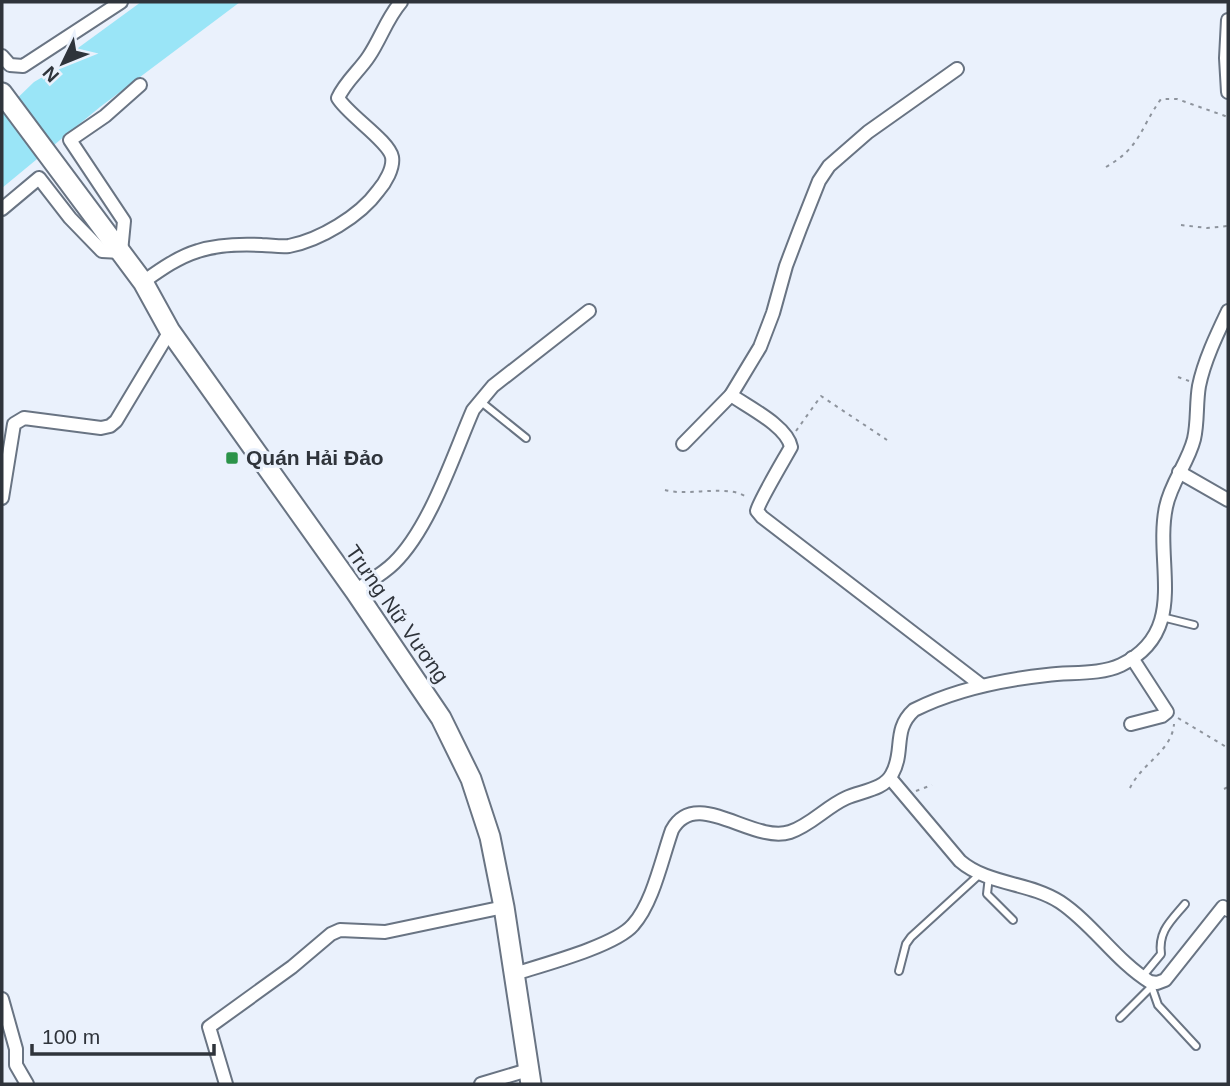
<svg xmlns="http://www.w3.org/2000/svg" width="1230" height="1086" font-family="Arial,sans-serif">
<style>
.water{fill:#9ae5f7}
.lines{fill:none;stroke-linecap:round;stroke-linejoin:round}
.lane-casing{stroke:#697483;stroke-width:10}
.street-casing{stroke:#697483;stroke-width:16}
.secondary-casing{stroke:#697483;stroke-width:23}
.path{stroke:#8e949d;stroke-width:2;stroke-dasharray:3.5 5;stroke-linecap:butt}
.lane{stroke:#fff;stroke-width:6}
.street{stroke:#fff;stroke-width:12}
.secondary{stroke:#fff;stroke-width:19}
.poi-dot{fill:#2b9349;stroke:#eaf1fc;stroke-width:2.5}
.labels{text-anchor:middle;stroke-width:6;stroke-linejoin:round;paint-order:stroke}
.poi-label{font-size:21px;font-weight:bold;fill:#2f343b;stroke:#eaf1fc;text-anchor:start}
.street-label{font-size:21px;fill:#2f343b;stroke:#eaf1fc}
</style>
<rect width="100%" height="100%" fill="#eaf1fc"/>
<path class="water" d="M141 2H240L100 107 2 188V113L34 82 56 69 78 48Z"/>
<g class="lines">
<g class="lane-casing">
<g id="lane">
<path d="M480 401 526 438"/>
<path d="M1162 617 1194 625"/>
<path d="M989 876 987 894 1013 920"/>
<path d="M899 971 906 944 911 937 980 874"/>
<path d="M1142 977 1161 954C1158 931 1171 921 1185 904"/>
<path d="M1150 982 1158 1005 1196 1046"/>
<path d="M1120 1018 1151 987"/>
</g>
</g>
<g class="street-casing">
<g id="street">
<path d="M1228 20 1226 58 1228 92"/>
<path d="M2 56 10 65 23 66 121 2"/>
<path d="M2 209 39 178 70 218 102 251 121 252 124 221 70 140 105 116 140 85"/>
<path d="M143 282C160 270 178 257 198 251 219 244 241 244 262 245 270 245 280 247 289 246 320 240 360 216 378 191 385 183 394 168 392 157 389 141 348 115 338 98 345 82 360 70 369 56 381 38 387 18 401 2"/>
<path d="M731 395C748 407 787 426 791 447 785 458 758 503 757 511L762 517 981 685"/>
<path d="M683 444 731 395 760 347 773 313 786 266 800 229 819 181 829 166 868 132 957 69"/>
<path d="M1179 472 1228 500"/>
<path d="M2 498 14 424 24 418 101 428 110 426 116 421 170 331"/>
<path d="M355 591C368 582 383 574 394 563 430 528 453 456 473 410L493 386 589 311"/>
<path d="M1131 724 1162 716 1167 712 1132 658"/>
<path d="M890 778 960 861C988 885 1029 882 1060 902 1093 924 1116 961 1150 982L1157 983 1165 980 1223 907 1228 910"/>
<path d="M514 974C542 965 615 946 633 925 653 903 662 858 672 830 696 786 752 844 790 832 811 825 826 807 846 798 861 791 884 790 892 774 905 751 892 730 914 710 956 689 1001 680 1047 675 1070 672 1100 675 1121 665 1190 631 1154 564 1166 507 1171 482 1188 463 1194 439 1198 422 1196 403 1199 386 1204 361 1217 334 1228 311"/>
<path d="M2 999 16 1049V1065L27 1084"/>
<path d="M226 1084 209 1027 292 967 331 934 340 930 385 932 504 907"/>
<path d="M481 1084 528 1070"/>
</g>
</g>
<g class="secondary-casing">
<path id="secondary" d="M2 93 143 282 170 331 355 591 441 718 471 779 490 837 504 907 531 1084"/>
</g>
<g class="path">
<path d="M1106 167C1141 147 1140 128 1161 99H1177L1228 117"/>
<path d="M1181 225 1207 228 1228 226"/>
<path d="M1178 377 1189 381"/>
<path d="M796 431 821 396 887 440"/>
<path d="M665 490C690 497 728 483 748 498"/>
<path d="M1178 718 1228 748"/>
<path d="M1130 788C1141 764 1172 751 1174 724"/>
<path d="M1224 789 1228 787"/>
<path d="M916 791 932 785"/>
</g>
<use href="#lane" class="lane"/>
<use href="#street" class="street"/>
<use href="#secondary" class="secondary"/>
</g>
<rect class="poi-dot" x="225" y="451" width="14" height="14" rx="3.5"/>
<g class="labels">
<g class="poi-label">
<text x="246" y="465">Quán Hải Đảo</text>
</g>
<g class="street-label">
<text transform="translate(397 614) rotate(55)" y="7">Trưng Nữ Vương</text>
</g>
</g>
<rect width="1230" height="1086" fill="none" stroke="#2f343b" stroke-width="7"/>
<g transform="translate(63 63) rotate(227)" stroke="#eaf1fc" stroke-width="5" paint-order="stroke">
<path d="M0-5L12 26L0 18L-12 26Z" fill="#2f343b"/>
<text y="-10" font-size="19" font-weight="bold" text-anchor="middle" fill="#2f343b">N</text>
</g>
<path d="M32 1044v10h182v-10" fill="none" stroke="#2f343b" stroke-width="3.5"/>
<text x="42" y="1044" font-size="21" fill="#2f343b" stroke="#eaf1fc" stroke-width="5" paint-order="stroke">100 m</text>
</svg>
